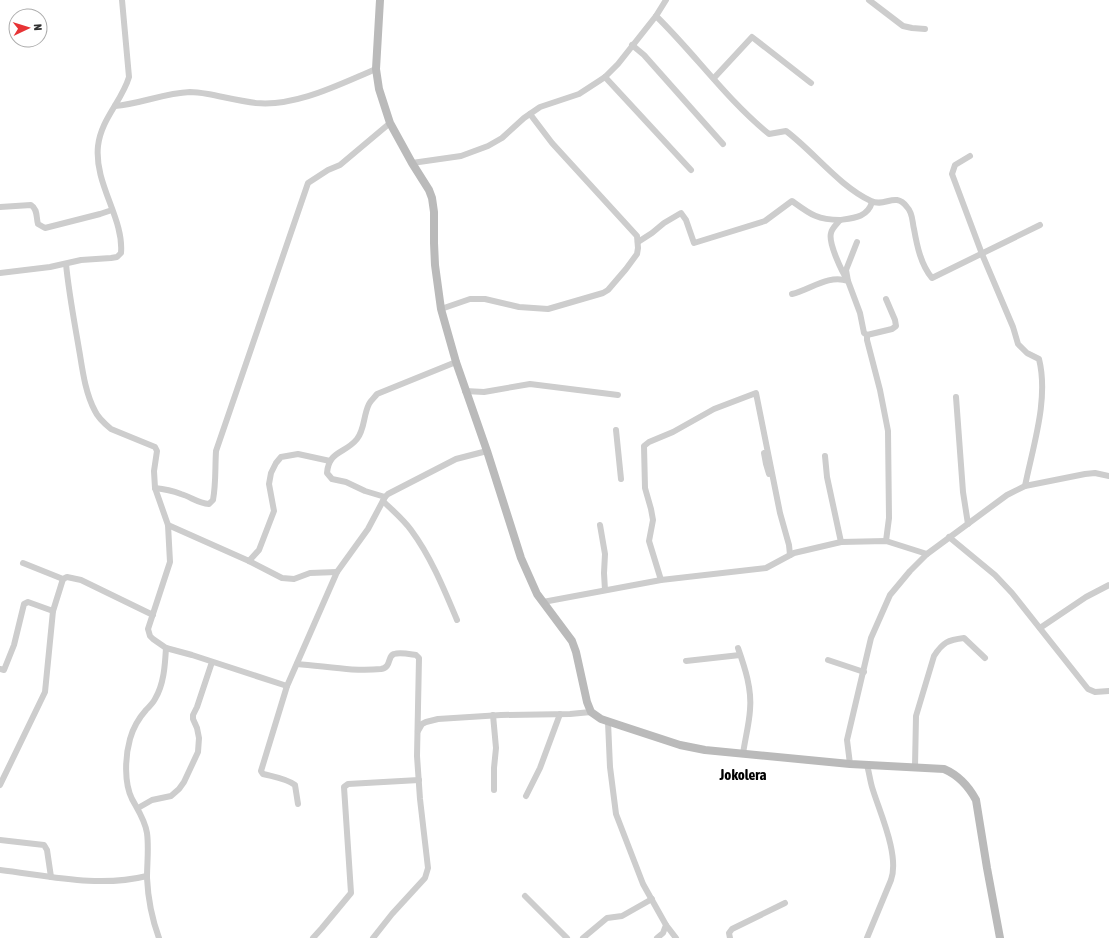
<svg xmlns="http://www.w3.org/2000/svg" width="1109" height="938" font-family="'Asap Condensed',sans-serif">
<style>
.lines{fill:none;stroke-linecap:round;stroke-linejoin:round}
.street{stroke:#cdcdcd;stroke-width:6}
.secondary{stroke:#bababa;stroke-width:8}
.labels{text-anchor:middle;stroke-width:4;stroke-linejoin:round;paint-order:stroke}
.quarter-label{font-size:15px;font-weight:bold;fill:#000;stroke:#fff}
</style>
<rect width="100%" height="100%" fill="#fff"/>
<g class="lines">
<g class="street">
<path d="M869 0 903 26 912 28 925 29"/>
<path d="M656 16C695 54 727 100 769 134L786 131C814 152 839 186 871 201 885 208 895 191 907 207 913 213 912 221 914 229 917 246 921 265 932 278L1040 225"/>
<path d="M632 45 644 55 723 144"/>
<path d="M605 77 691 170"/>
<path d="M714 78 752 37 811 83"/>
<path d="M115 106C140 104 164 93 190 92 196 92 202 93 208 94 224 97 240 101 256 103 296 107 340 84 376 69"/>
<path d="M970 156 955 165 952 174 982 254 1013 327 1018 344 1027 353 1039 359C1049 399 1033 446 1025 486"/>
<path d="M412 163 461 156 488 146 502 138 524 118 540 107 579 94 599 81 605 77 618 64 656 16 666 0"/>
<path d="M0 207 31 205C38 209 36 218 38 224L45 228 100 214 112 210"/>
<path d="M638 242 652 233 664 223 681 213 686 220 694 243 765 221 792 201C810 214 817 220 840 220"/>
<path d="M857 242 846 270 848 281C842 272 828 243 831 233 832 228 837 224 840 220 854 218 868 217 872 202"/>
<path d="M66 264C69 295 75 325 80 355 83 374 86 394 95 411 98 418 105 424 111 429L155 447 157 451 154 471 155 488 168 525 170 562 148 629 150 636 153 639 166 648 192 655 287 686"/>
<path d="M0 273 50 267 81 260 111 258 117 257 121 253C124 218 94 184 98 146 101 119 122 101 129 77L122 0"/>
<path d="M792 294C810 290 828 274 848 281L860 313 864 333 867 335"/>
<path d="M886 299 895 320 896 326 892 329 867 335V340L880 390 888 431 889 518 886 541"/>
<path d="M441 309 470 299H485L519 307 548 309 603 293 608 290 626 269 637 254 638 248 637 236 552 143 530 114"/>
<path d="M465 391 484 392 530 384 618 395"/>
<path d="M956 397 963 492 968 524"/>
<path d="M616 430 621 479"/>
<path d="M764 453 766 464 769 474"/>
<path d="M825 456 827 477 841 542"/>
<path d="M155 488C164 489 173 491 181 494 191 497 198 503 209 504L213 500C216 484 215 468 216 451L308 183 328 170 340 165 390 123"/>
<path d="M385 497 365 491 346 482 332 479 327 473C329 450 345 454 357 439 365 429 363 416 369 404 371 400 375 397 377 394L456 362"/>
<path d="M383 501C392 510 403 519 411 530 431 557 444 589 457 620"/>
<path d="M168 525 249 561 282 578 294 579 310 573 337 572"/>
<path d="M600 525 605 554 604 573 605 590"/>
<path d="M949 537 995 575 1012 593 1088 689 1095 692 1109 691"/>
<path d="M249 561 259 550 274 511 269 484 271 473 276 463 281 457 298 454 330 461"/>
<path d="M23 563 63 579 67 577 81 580 153 615"/>
<path d="M661 580 649 541 653 520 651 509 645 488 644 446 649 442 673 432 714 409 756 393 780 513 789 545 790 555"/>
<path d="M543 602 661 580 766 568 794 553 841 542 886 541 927 554 1007 495 1025 486 1085 474 1095 473 1109 476"/>
<path d="M1040 628 1086 597 1109 585"/>
<path d="M738 648C745 668 752 689 750 710 749 725 745 739 743 754"/>
<path d="M828 660 864 672"/>
<path d="M686 661 740 655"/>
<path d="M297 664C325 666 353 672 381 669 392 667 387 656 394 654 400 652 409 654 416 655L419 658 417 756 420 799 428 868 425 878 392 914 373 938"/>
<path d="M0 669 4 670 14 645 24 604 28 602 53 611"/>
<path d="M493 715 496 748 494 768V790"/>
<path d="M608 722 610 767 616 814 643 884 666 925 663 933 657 938"/>
<path d="M418 731 422 724 426 722 438 719 501 715 570 714 591 712"/>
<path d="M850 764 847 740 871 638 890 595 910 571 927 554"/>
<path d="M867 765C869 772 870 780 872 787 879 811 900 855 891 880L867 938"/>
<path d="M915 767 916 716 934 656C943 642 948 640 964 638L985 658"/>
<path d="M0 785 45 692 53 611 63 579"/>
<path d="M526 796 540 768 560 714"/>
<path d="M298 804 295 785C285 778 274 777 263 774L261 771 287 686 337 572 368 529 385 497 388 494 456 459 487 451"/>
<path d="M138 808 152 800 171 796 179 789 184 782 198 752 199 738 197 728 193 719V715L197 707 212 662"/>
<path d="M0 840 44 845 47 850 51 877"/>
<path d="M0 870C49 876 98 888 147 876"/>
<path d="M525 896 567 938"/>
<path d="M666 925 676 938"/>
<path d="M159 938C152 919 148 899 147 878 147 863 149 848 147 833 145 820 138 810 132 799 124 783 125 757 130 739 133 728 138 719 146 710 149 707 153 703 155 699 164 684 165 665 166 648"/>
<path d="M313 938 322 928 351 893 344 787 348 784 419 780"/>
<path d="M583 938 607 918 622 916 652 899"/>
<path d="M730 938 729 933 732 929 785 903"/>
</g>
<path class="secondary" d="M380 0 376 69 379 89 390 123 412 163 429 190 432 198 434 212V243L435 265 441 309 456 362 487 451 521 558 537 594 572 641 576 652 587 702 591 712 601 719 622 726 680 745 705 750 850 764 944 769C958 775 969 787 976 800L987 868 1000 938"/>
</g>
<g class="labels">
<g class="quarter-label">
<text x="743" y="780">Jokolera</text>
</g>
</g>
<g transform="translate(28 28) rotate(86)"><circle r="19" fill="#ffffff" stroke="#acacac"/>
<path d="M0-3L7 15L0 10L-7 15Z" fill="#e73335"/>
<text y="-6" font-size="11" font-weight="bold" text-anchor="middle" fill="#303030">N</text>
</g>
</svg>
